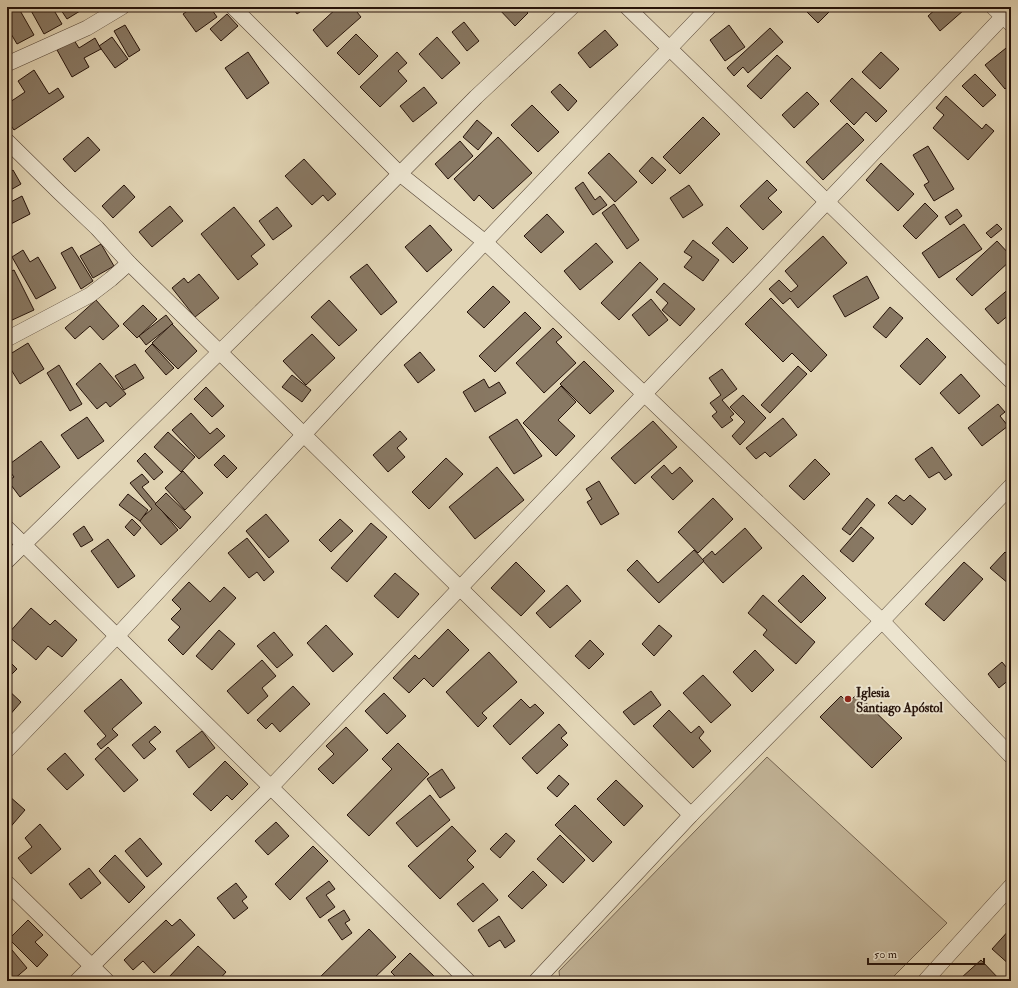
<svg xmlns="http://www.w3.org/2000/svg" width="1018" height="988" font-family="'IM FELL Double Pica',serif">
<style>
.green{fill:#c2b498;stroke:#746451}
.building{fill:#887863;stroke:#26130a}
.lines{fill:none;stroke-linecap:round;stroke-linejoin:round}
.minor-casing{stroke:#554435;stroke-width:16}
.minor{stroke:#ece4cf;stroke-width:15}
.poi-dot{fill:#8f2418;stroke:#ece4cf;stroke-width:1.5}
.labels{text-anchor:middle;stroke-width:4;stroke-linejoin:round;paint-order:stroke}
.poi-label{font-size:13px;font-weight:bold;fill:#26130a;stroke:#ece4cf;text-anchor:start}
</style>
<rect width="100%" height="100%" fill="#e2d5b5"/>
<filter id="stains"><feTurbulence type="fractalNoise" baseFrequency=".005" numOctaves="4"/><feColorMatrix values="0 0 0 0 .2 0 0 0 0 .09 0 0 0 0 .02 0 0 0 .5 -.17"/></filter>
<radialGradient id="worn" r=".72"><stop offset=".6" stop-color="#630" stop-opacity="0"/><stop offset="1" stop-color="#630" stop-opacity=".3"/></radialGradient>
<path class="green" d="M767 757 947 923 889 981H560L559 971Z"/>
<g class="building">
<path d="M16 7H18L34 35 17 44 7 27V12Z"/>
<path d="M29 7H52L62 24 44 34Z"/>
<path d="M59 7H78L80 11 67 19Z"/>
<path d="M193 7H210L217 17 196 32 183 14Z"/>
<path d="M292 7H307L297 14Z"/>
<path d="M338 7H353L361 17 327 47 313 30Z"/>
<path d="M497 7H522L528 13 515 26Z"/>
<path d="M802 7H834L818 23Z"/>
<path d="M938 7H961L964 10 940 31 928 16Z"/>
<path d="M227 14 238 26 221 41 210 29Z"/>
<path d="M464 22 479 41 467 51 452 32Z"/>
<path d="M125 25 140 50 129 57 114 31Z"/>
<path d="M729 25 745 47 725 61 710 40Z"/>
<path d="M770 28 783 42 748 73 743 67 734 76 727 68Z"/>
<path d="M605 30 618 45 590 68 578 53Z"/>
<path d="M356 34 378 56 359 75 337 53Z"/>
<path d="M112 37 128 59 115 68 99 46Z"/>
<path d="M437 37 460 63 442 79 419 54Z"/>
<path d="M95 38 101 49 84 58 89 67 72 77 57 50 74 40 79 48Z"/>
<path d="M1011 44V84L1005 89 985 65Z"/>
<path d="M248 52 269 83 247 99 225 68Z"/>
<path d="M397 52 407 63 398 71 407 81 380 107 360 87Z"/>
<path d="M881 52 899 69 880 89 862 72Z"/>
<path d="M777 55 791 68 761 99 747 86Z"/>
<path d="M34 70 49 94 58 88 64 97 14 130 7 120V104L25 92 18 81Z"/>
<path d="M975 74 996 95 983 107 962 86Z"/>
<path d="M852 78 887 111 876 122 866 112 854 125 830 101Z"/>
<path d="M560 84 577 101 568 111 551 92Z"/>
<path d="M424 87 437 103 413 122 400 106Z"/>
<path d="M807 92 819 104 794 128 782 115Z"/>
<path d="M946 96 982 129 986 124 994 131 968 160 933 128 944 115 936 108Z"/>
<path d="M532 105 559 132 538 152 511 125Z"/>
<path d="M703 117 720 134 680 174 663 157Z"/>
<path d="M477 120 492 133 478 150 463 137Z"/>
<path d="M847 123 864 140 823 180 806 162Z"/>
<path d="M88 137 100 150 75 172 63 159Z"/>
<path d="M498 137 532 173 493 209 479 195 474 201 454 179Z"/>
<path d="M460 141 473 156 448 179 435 164Z"/>
<path d="M928 146 954 189 934 201 924 185 929 182 913 155Z"/>
<path d="M609 153 637 182 615 202 588 173Z"/>
<path d="M652 157 666 170 652 184 639 171Z"/>
<path d="M304 159 336 194 328 201 323 195 312 205 285 176Z"/>
<path d="M881 163 914 194 898 211 866 180Z"/>
<path d="M13 170 21 184 7 192V174Z"/>
<path d="M767 180 777 190 768 198 782 212 763 230 740 206Z"/>
<path d="M583 182 595 200 600 196 607 205 593 215 575 188Z"/>
<path d="M124 185 135 197 113 218 102 206Z"/>
<path d="M689 185 703 205 683 218 670 198Z"/>
<path d="M22 196 30 214 7 226V204Z"/>
<path d="M925 203 938 216 916 239 903 226Z"/>
<path d="M614 204 639 240 627 249 602 213Z"/>
<path d="M170 206 183 221 152 247 139 232Z"/>
<path d="M234 207 265 245 251 256 258 264 238 280 201 234Z"/>
<path d="M277 207 292 226 273 240 259 221Z"/>
<path d="M957 209 962 216 950 225 945 217Z"/>
<path d="M547 214 564 232 541 253 524 236Z"/>
<path d="M964 224 982 249 939 278 922 253Z"/>
<path d="M997 224 1002 229 991 238 986 233Z"/>
<path d="M430 225 452 250 427 272 405 247Z"/>
<path d="M727 227 748 248 733 263 712 243Z"/>
<path d="M823 236 847 263 798 308 790 298 783 304 769 289 779 280 791 292 798 286 785 271Z"/>
<path d="M693 240 719 260 703 281 684 267 692 257 684 252Z"/>
<path d="M997 241 1011 256V260L972 296 956 279Z"/>
<path d="M596 243 613 262 580 290 564 271Z"/>
<path d="M101 244 114 266 93 278 80 256Z"/>
<path d="M72 247 93 281 81 289 61 253Z"/>
<path d="M23 250 30 262 38 257 56 288 36 299 12 257Z"/>
<path d="M640 262 658 279 619 320 601 303Z"/>
<path d="M367 264 397 302 381 315 350 277Z"/>
<path d="M14 270 34 310 10 321 7 314V273Z"/>
<path d="M199 274 219 298 195 317 172 288 184 278 188 283Z"/>
<path d="M867 276 879 298 845 317 833 296Z"/>
<path d="M664 283 695 309 680 326 662 310 668 303 656 292Z"/>
<path d="M493 286 510 302 484 328 467 312Z"/>
<path d="M1011 287V313L998 324 985 309Z"/>
<path d="M771 298 827 355 811 372 792 353 783 362 745 324Z"/>
<path d="M651 299 668 320 649 336 632 315Z"/>
<path d="M96 300 119 326 103 340 90 326 75 339 65 328Z"/>
<path d="M329 300 357 330 339 346 311 317Z"/>
<path d="M143 305 157 319 137 338 123 324Z"/>
<path d="M890 307 903 318 886 338 873 327Z"/>
<path d="M525 312 541 328 495 372 479 356Z"/>
<path d="M166 315 173 324 146 345 139 336Z"/>
<path d="M172 324 197 351 178 369 152 343Z"/>
<path d="M553 328 562 337 556 342 576 363 544 393 516 363Z"/>
<path d="M312 334 335 358 306 385 283 361Z"/>
<path d="M927 338 946 357 920 385 900 366Z"/>
<path d="M28 343 44 369 20 384 7 363V356Z"/>
<path d="M152 344 174 368 166 375 145 351Z"/>
<path d="M420 352 435 370 418 383 404 365Z"/>
<path d="M584 361 614 391 590 414 560 384Z"/>
<path d="M100 363 126 394 110 407 106 402 97 409 76 384Z"/>
<path d="M135 364 144 378 124 390 115 376Z"/>
<path d="M59 365 82 404 70 411 47 373Z"/>
<path d="M798 366 807 374 770 413 761 405Z"/>
<path d="M722 369 737 389 722 400 734 414 730 417 733 420 722 428 712 416 717 412 710 403 721 395 709 378Z"/>
<path d="M961 374 980 396 959 414 940 393Z"/>
<path d="M292 375 311 390 302 402 282 387Z"/>
<path d="M484 379 489 388 499 382 506 393 475 412 463 392Z"/>
<path d="M561 386 576 402 558 420 575 436 556 456 523 423Z"/>
<path d="M206 387 224 406 212 417 194 399Z"/>
<path d="M743 395 766 418 740 445 732 436 745 422 730 407Z"/>
<path d="M998 404 1005 412 1000 416 1008 426 982 446 968 428Z"/>
<path d="M191 413 210 434 217 428 225 436 199 459 172 430Z"/>
<path d="M87 417 104 441 78 459 61 435Z"/>
<path d="M783 418 797 435 770 457 765 452 756 459 746 448Z"/>
<path d="M517 419 542 456 514 474 489 437Z"/>
<path d="M653 421 677 447 635 484 611 458Z"/>
<path d="M400 431 407 439 397 448 405 457 388 472 373 455Z"/>
<path d="M168 432 195 457 181 472 154 447Z"/>
<path d="M41 441 60 467 20 497 8 481 14 477 7 468V466Z"/>
<path d="M932 447 952 475 945 480 939 472 929 478 915 459Z"/>
<path d="M145 453 163 472 154 480 137 461Z"/>
<path d="M224 455 237 468 227 478 214 465Z"/>
<path d="M446 458 463 474 429 509 412 492Z"/>
<path d="M815 459 830 474 804 500 789 486Z"/>
<path d="M664 465 672 474 680 467 693 481 673 500 651 477Z"/>
<path d="M497 467 524 500 475 539 449 507Z"/>
<path d="M183 471 203 493 185 510 165 488Z"/>
<path d="M142 474 149 482 142 487 178 530 161 545 139 520 152 509 130 483Z"/>
<path d="M599 481 619 514 601 525 587 502 592 499 586 489Z"/>
<path d="M166 493 191 517 180 529 155 504Z"/>
<path d="M128 494 148 510 140 521 119 505Z"/>
<path d="M896 495 904 501 910 495 926 509 912 525 888 503Z"/>
<path d="M713 498 733 519 698 553 678 532Z"/>
<path d="M867 498 875 505 850 535 842 529Z"/>
<path d="M266 514 289 541 269 558 246 531Z"/>
<path d="M132 519 141 528 134 536 125 527Z"/>
<path d="M340 519 353 531 331 552 319 540Z"/>
<path d="M371 523 387 537 347 582 331 568Z"/>
<path d="M84 526 93 540 81 547 73 534Z"/>
<path d="M861 527 874 538 853 562 840 551Z"/>
<path d="M745 528 762 548 723 583 702 560 712 551 715 555Z"/>
<path d="M247 538 274 572 264 581 257 572 249 578 228 553Z"/>
<path d="M108 539 135 576 118 588 91 551Z"/>
<path d="M694 550 704 561 659 603 627 570 637 560 658 583Z"/>
<path d="M1005 552 1011 557V583L1009 584 990 568Z"/>
<path d="M516 562 545 591 521 616 491 588Z"/>
<path d="M964 562 983 579 944 621 925 604Z"/>
<path d="M395 573 419 594 398 618 374 596Z"/>
<path d="M803 575 826 598 801 623 778 601Z"/>
<path d="M189 582 210 602 224 587 236 598 183 655 168 640 180 627 171 619 181 609 172 600Z"/>
<path d="M567 585 581 601 550 628 536 613Z"/>
<path d="M763 595 815 642 796 664 763 635 767 630 748 613Z"/>
<path d="M31 608 50 625 55 620 77 640 62 657 48 646 36 660 7 635Z"/>
<path d="M326 625 353 654 333 672 307 643Z"/>
<path d="M659 625 672 636 654 656 642 644Z"/>
<path d="M448 629 469 650 433 687 424 678 409 693 393 678 415 655 419 659Z"/>
<path d="M219 630 235 644 212 670 196 656Z"/>
<path d="M274 632 293 655 277 668 257 646Z"/>
<path d="M590 640 604 654 589 669 575 656Z"/>
<path d="M755 650 774 670 752 692 733 672Z"/>
<path d="M489 652 517 682 482 713 487 718 478 727 446 692Z"/>
<path d="M7 659 17 669 7 679Z"/>
<path d="M262 660 276 676 262 688 268 696 248 714 227 691Z"/>
<path d="M1002 662 1011 673V678L999 688 988 674Z"/>
<path d="M703 675 731 705 711 723 683 693Z"/>
<path d="M121 679 142 703 112 729 118 735 101 749 97 744 106 736 84 711Z"/>
<path d="M293 686 310 704 280 732 272 723 266 729 257 720Z"/>
<path d="M7 689 21 702 8 717 7 716Z"/>
<path d="M651 691 661 705 634 725 623 712Z"/>
<path d="M384 693 406 716 387 734 365 711Z"/>
<path d="M857 694 902 738 872 768 820 717 841 696 848 703Z"/>
<path d="M521 699 530 708 535 704 544 713 510 745 493 726Z"/>
<path d="M669 710 691 733 699 726 704 732 699 738 711 751 693 768 653 726Z"/>
<path d="M559 724 567 733 561 738 568 745 537 774 522 758Z"/>
<path d="M155 726 161 732 149 742 156 749 144 759 132 745Z"/>
<path d="M346 727 368 750 333 784 318 769 334 754 326 746Z"/>
<path d="M202 731 215 748 189 768 176 751Z"/>
<path d="M398 743 429 774 369 836 347 815 392 769 382 759Z"/>
<path d="M108 747 138 780 124 792 95 759Z"/>
<path d="M65 753 84 775 67 790 47 769Z"/>
<path d="M225 761 248 784 232 800 227 795 211 811 193 794Z"/>
<path d="M442 769 455 788 440 798 427 779Z"/>
<path d="M559 775 569 784 557 797 547 788Z"/>
<path d="M616 780 643 806 624 826 597 799Z"/>
<path d="M430 795 450 820 417 847 396 823Z"/>
<path d="M9 796 25 810 7 831V798Z"/>
<path d="M575 805 612 842 593 862 555 825Z"/>
<path d="M276 822 289 836 268 855 255 841Z"/>
<path d="M40 824 61 849 31 874 18 858 32 847 25 838Z"/>
<path d="M452 826 476 851 467 860 474 867 440 899 408 866Z"/>
<path d="M506 833 515 841 500 858 490 849Z"/>
<path d="M560 835 585 860 563 883 537 859Z"/>
<path d="M140 838 162 864 147 877 125 851Z"/>
<path d="M313 846 328 861 290 900 275 884Z"/>
<path d="M115 855 145 887 129 903 99 871Z"/>
<path d="M89 868 101 883 81 899 69 884Z"/>
<path d="M533 871 547 885 522 909 508 896Z"/>
<path d="M329 881 335 889 326 895 335 907 320 918 306 898Z"/>
<path d="M236 883 247 897 242 901 248 908 234 919 217 898Z"/>
<path d="M483 883 498 900 473 922 457 904Z"/>
<path d="M344 910 350 920 345 923 352 933 342 940 328 920Z"/>
<path d="M499 916 515 941 505 948 500 940 489 947 478 930Z"/>
<path d="M180 919 195 935 154 973 143 961 133 970 124 960 166 920 172 926Z"/>
<path d="M28 920 43 935 35 942 48 955 37 967 9 939Z"/>
<path d="M1011 928V966L992 949Z"/>
<path d="M369 929 396 957 371 981H316Z"/>
<path d="M7 944 27 968 13 980 7 973Z"/>
<path d="M198 946 226 972 218 981H173L169 977Z"/>
<path d="M410 953 435 977 432 981H392L396 977 391 972Z"/>
<path d="M981 960 1001 981H963L961 978Z"/>
</g>
<g class="lines">
<g class="minor-casing">
<g id="minor">
<path d="M233 7 400 174 485 242 882 621 1011 756"/>
<path d="M627 7 1011 381"/>
<path d="M993 7 1011 24"/>
<path d="M7 64 87 28 122 7"/>
<path d="M7 141 59 192 97 228 129 263 691 815"/>
<path d="M7 339 90 295 111 279 129 263"/>
<path d="M7 528 468 981"/>
<path d="M7 561 350 224 476 97 572 7"/>
<path d="M7 750 117 636 384 348 709 7"/>
<path d="M7 883 107 981"/>
<path d="M77 981 271 787 1011 8"/>
<path d="M536 981 691 815 882 621 1011 486"/>
<path d="M925 981 1011 886"/>
</g>
</g>
<use href="#minor" class="minor"/>
</g>
<circle class="poi-dot" cx="848" cy="699" r="4"/>
<g class="labels">
<g class="poi-label">
<text x="856" y="697">Iglesia<tspan x="856" dy="15">Santiago Apóstol</tspan></text>
</g>
</g>
<rect width="1018" height="988" fill="none" stroke="#e2d5b5" stroke-width="24"/>
<rect x="8" y="8" width="1002" height="972" fill="none" stroke="#26130a" stroke-width="2"/>
<rect x="12" y="12" width="994" height="964" fill="none" stroke="#26130a"/>
<path d="M868 958v6h116v-6" fill="none" stroke="#26130a" stroke-width="2"/>
<text x="874" y="958" font-size="12" fill="#26130a" stroke="#ece4cf" stroke-width="3" paint-order="stroke">50 m</text>
<rect width="100%" height="100%" filter="url(#stains)"/>
<rect width="100%" height="100%" fill="url(#worn)"/>
</svg>
